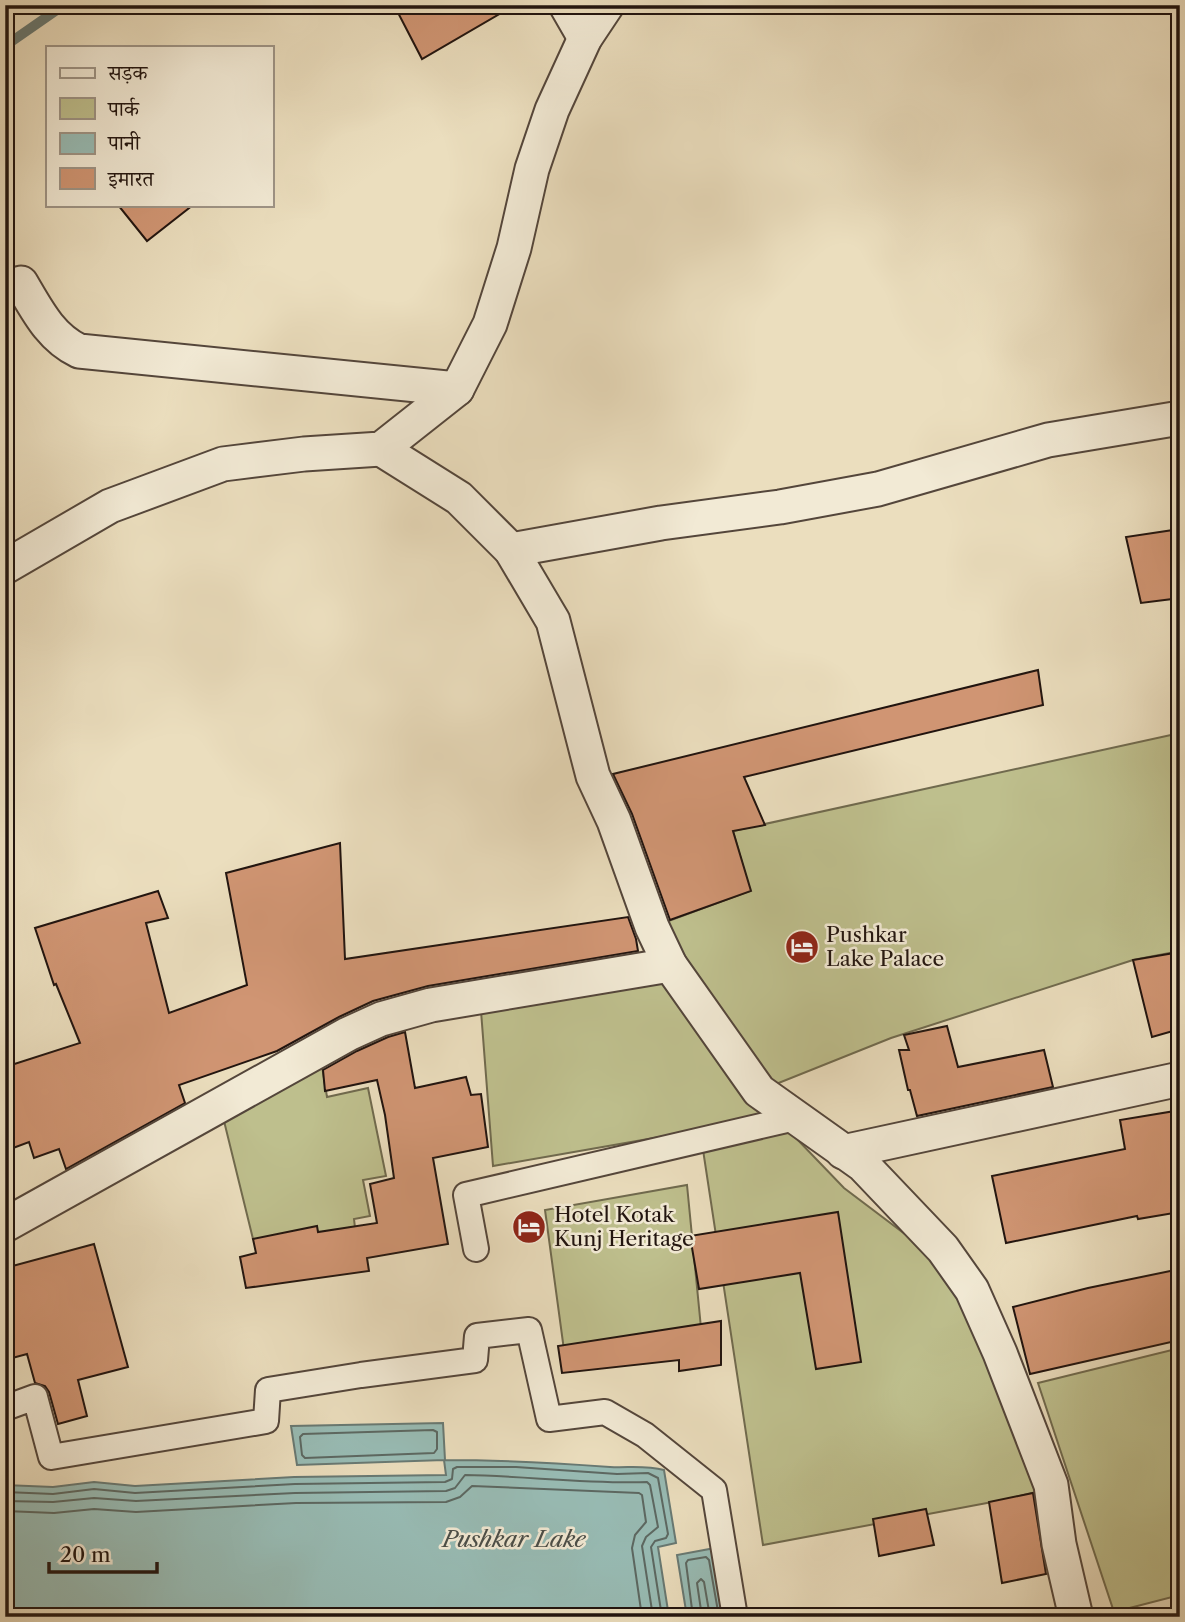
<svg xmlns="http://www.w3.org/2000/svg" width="1185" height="1622" font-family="'Libre Caslon Text','Noto Serif Devanagari',serif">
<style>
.green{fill:#bebf8d;stroke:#706a4e;stroke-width:2}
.water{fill:#98bcb5;stroke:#687973;stroke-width:2}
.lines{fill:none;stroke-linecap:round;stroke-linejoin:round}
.shore{stroke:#5c6862;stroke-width:2}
.stream{stroke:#687973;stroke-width:10}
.building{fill:#d09573;stroke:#21140f;stroke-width:2}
.pedestrian-casing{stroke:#54463b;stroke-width:28}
.minor-casing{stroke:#54463b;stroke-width:37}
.pedestrian{stroke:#f2ead5;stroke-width:24}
.minor{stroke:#f2ead5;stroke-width:33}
.labels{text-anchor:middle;stroke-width:5;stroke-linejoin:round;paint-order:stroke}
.poi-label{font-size:21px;fill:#21140f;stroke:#f2ead5;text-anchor:start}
.water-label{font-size:23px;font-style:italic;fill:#4b4f49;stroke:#f2ead5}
</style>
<rect width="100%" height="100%" fill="#ebdebe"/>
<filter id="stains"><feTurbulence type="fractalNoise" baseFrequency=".00286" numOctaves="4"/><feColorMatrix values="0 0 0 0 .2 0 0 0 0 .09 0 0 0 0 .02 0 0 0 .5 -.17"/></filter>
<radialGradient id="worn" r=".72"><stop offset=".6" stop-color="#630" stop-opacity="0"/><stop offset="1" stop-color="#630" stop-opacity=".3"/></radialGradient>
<g class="green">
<path d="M1180 733V951L1133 960 891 1038 761 1090 655 926 750 891 733 831Z"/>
<path d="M668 971 742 1082 844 1188 987 1296 1049 1489 1003 1500 763 1545 700 1130 493 1166 481 1011Z"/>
<path d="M322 1066 327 1097 368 1088 386 1176 363 1180 370 1216 354 1219 356 1236 253 1239 224 1121Z"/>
<path d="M687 1185 701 1328 564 1350 545 1210Z"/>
<path d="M1180 1348V1595L1114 1612 1038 1383Z"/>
</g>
<g class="water">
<path d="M443 1423 445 1460C500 1460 555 1463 610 1467 628 1468 645 1465 664 1470L676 1543 658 1547 669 1617H5V1485L53 1487 94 1482 135 1486 294 1477 446 1475 444 1460 297 1465 291 1426Z"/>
<path d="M715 1548 726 1617H687L677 1555Z"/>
</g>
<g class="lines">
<g class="shore">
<path d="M433 1430 437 1432V1449L434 1453 305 1458 302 1455 300 1437 303 1434Z"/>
<path d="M5 1492 53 1494 94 1489 135 1493 295 1484 445 1482 452 1479 453 1469 457 1467H516L617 1474 648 1473 658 1478 668 1534 666 1538 655 1541 651 1547 662 1617"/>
<path d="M5 1501 53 1502 94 1498 136 1501 295 1493 446 1491 455 1488 465 1475C526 1476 587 1484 647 1482L650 1485 658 1527 646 1537 642 1546 653 1617"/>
<path d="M5 1511 54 1513 94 1509 136 1512 296 1503 446 1502 460 1497 472 1486 639 1493 642 1495 646 1522 635 1535 632 1548 642 1617"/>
<path d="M693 1617 686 1563 688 1560 706 1557 709 1560 719 1617"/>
<path d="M702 1617 697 1583 701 1579 704 1582 710 1617"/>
</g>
<path class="stream" d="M5 46 64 5"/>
</g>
<g class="building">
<path d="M394 5H515L422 59Z"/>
<path d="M118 205H193L147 241Z"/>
<path d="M1180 529V598L1141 603 1126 537Z"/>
<path d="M1038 670 1043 705 744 777 765 825 733 831 751 891 670 920 632 814 613 774Z"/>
<path d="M340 843 345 959 628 917 636 939 638 951 428 986 373 1001 339 1017 277 1051 179 1085 185 1103 66 1169 59 1149 34 1158 29 1142 5 1151V1067L80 1043 56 984 54 985 35 928 158 891 168 918 146 923 169 1013 247 985 226 873Z"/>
<path d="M1180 952V1029L1152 1037 1133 960Z"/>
<path d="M947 1026 958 1067 1044 1050 1053 1087 917 1116 910 1090H908L899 1050H909L904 1035Z"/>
<path d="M405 1032 415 1088 466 1077 471 1095 481 1094 488 1147 433 1158 448 1244 367 1258 369 1271 246 1288 240 1257 256 1253 253 1239 317 1226 318 1232 377 1223 370 1184 394 1178 385 1115 377 1080 325 1091 323 1070 357 1051 388 1037Z"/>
<path d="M1175 1111 1180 1140V1212L1138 1219 1137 1216 1006 1243 992 1176 1125 1149 1120 1120Z"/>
<path d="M838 1212 861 1362 816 1369 800 1273 699 1289 690 1236Z"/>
<path d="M94 1244 128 1367 78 1380 87 1416 58 1424 49 1392 45 1386 35 1383 27 1354 5 1360V1268Z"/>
<path d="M1180 1269V1340L1030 1374 1013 1307 1088 1288Z"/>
<path d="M721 1321V1365L679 1371V1360L562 1373 558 1346Z"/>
<path d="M1033 1493 1046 1574 1002 1583 989 1502Z"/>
<path d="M926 1509 934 1545 879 1556 873 1519Z"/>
</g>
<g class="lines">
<g class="pedestrian-casing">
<g id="pedestrian">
<path d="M476 1249 466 1195 795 1118"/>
<path d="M5 1408 35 1397 51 1457 266 1421 268 1390 361 1375 475 1360 477 1336 529 1330 549 1419 605 1412 645 1435 714 1490 735 1617"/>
</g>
</g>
<g class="minor-casing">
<g id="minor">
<path d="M566 5 585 38"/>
<path d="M21 283C37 310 50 337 79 351L457 389"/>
<path d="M381 449 459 498 511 550 553 621 593 776 614 821 652 927 670 965 759 1091 863 1165 943 1249 972 1290 1000 1353 1051 1485 1059 1544 1076 1617"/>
<path d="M511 550 661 523 780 507 878 489 1048 440 1180 418"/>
<path d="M5 567 110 506 223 464 304 454 381 449 457 389 490 324 514 248 532 169 552 110 585 38 607 5"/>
<path d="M843 1152 1180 1079"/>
<path d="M5 1225 348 1034 381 1019 431 1005 670 965"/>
</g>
</g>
<use href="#pedestrian" class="pedestrian"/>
<use href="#minor" class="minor"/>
</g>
<defs>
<g id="hotel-disc" transform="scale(1.75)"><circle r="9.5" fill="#8f2418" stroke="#f2ead5"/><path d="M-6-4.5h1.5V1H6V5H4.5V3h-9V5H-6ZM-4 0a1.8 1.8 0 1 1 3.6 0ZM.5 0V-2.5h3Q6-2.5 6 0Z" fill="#fff"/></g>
</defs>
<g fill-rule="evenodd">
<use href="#hotel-disc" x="802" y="947"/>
<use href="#hotel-disc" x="529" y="1227"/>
</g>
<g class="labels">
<g class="poi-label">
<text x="826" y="942">Pushkar<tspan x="826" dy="24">Lake Palace</tspan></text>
<text x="554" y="1222">Hotel Kotak<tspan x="554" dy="24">Kunj Heritage</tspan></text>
</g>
<g class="water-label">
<text x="514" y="1547">Pushkar Lake</text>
</g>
</g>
<rect width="1185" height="1622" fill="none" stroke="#ebdebe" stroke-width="28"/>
<rect x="7" y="7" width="1171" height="1608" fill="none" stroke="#21140f" stroke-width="3.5"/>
<rect x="14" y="14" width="1157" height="1594" fill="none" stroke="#21140f" stroke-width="2"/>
<rect x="46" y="46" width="228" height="161" fill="#f2ead5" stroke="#9e9486" stroke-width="2"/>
<rect x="60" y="68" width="35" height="10" fill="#f2ead5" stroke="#9e9486" stroke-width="2"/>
<text x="108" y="80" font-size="21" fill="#21140f">सड़क</text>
<rect x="60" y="98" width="35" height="21" fill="#bebf8d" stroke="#9e9486" stroke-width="2"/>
<text x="108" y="116" font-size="21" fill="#21140f">पार्क</text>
<rect x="60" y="133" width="35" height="21" fill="#98bcb5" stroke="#9e9486" stroke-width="2"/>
<text x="108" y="150" font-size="21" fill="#21140f">पानी</text>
<rect x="60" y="168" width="35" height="21" fill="#d09573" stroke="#9e9486" stroke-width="2"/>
<text x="108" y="186" font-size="21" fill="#21140f">इमारत</text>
<path d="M49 1562v10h108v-10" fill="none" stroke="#21140f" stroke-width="3.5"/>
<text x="60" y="1562" font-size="21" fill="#21140f" stroke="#f2ead5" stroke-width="5" paint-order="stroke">20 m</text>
<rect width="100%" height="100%" filter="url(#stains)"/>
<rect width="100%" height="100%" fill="url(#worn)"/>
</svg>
